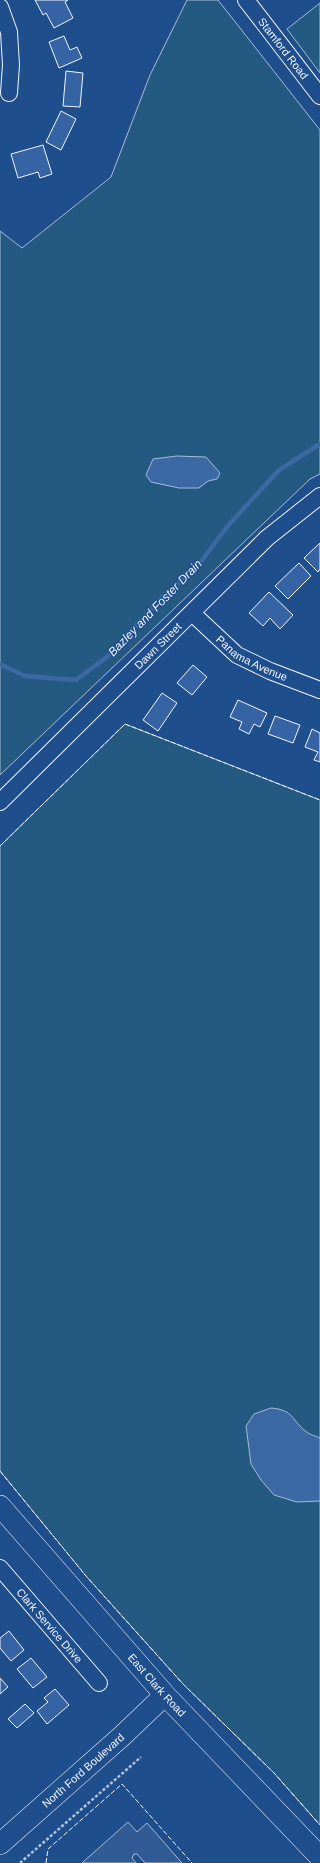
<svg xmlns="http://www.w3.org/2000/svg" width="320" height="1863" font-family="Arial,sans-serif">
<style>
.green{fill:#245a82;stroke:#a8bbd7}
.parking{fill:#305b95;stroke:#a8bbd7}
.water{fill:#3b69a3;stroke:#a8bbd7}
.lines{fill:none;stroke-linecap:round;stroke-linejoin:round}
.stream{stroke:#3b69a3;stroke-width:4.5}
.building{fill:#3563a3;stroke:#f2f6ff}
.minor-casing{stroke:#f2f6ff;stroke-width:18}
.major-casing{stroke:#f2f6ff;stroke-width:22}
.path{stroke:#b3c4dc;stroke-width:2.5;stroke-dasharray:3 2;stroke-linecap:butt}
.minor{stroke:#1f4e8c;stroke-width:16}
.major{stroke:#1f4e8c;stroke-width:21}
.fence{stroke:#f2f6ff;stroke-width:1;stroke-dasharray:5 2;stroke-linecap:butt}
.labels{text-anchor:middle;stroke-width:3;stroke-linejoin:round;paint-order:stroke}
.street-label{font-size:11px;fill:#f2f6ff;stroke:#1f4e8c}
.water-label{font-size:12px;font-style:italic;fill:#f2f6ff;stroke:#1f4e8c}
</style>
<rect width="100%" height="100%" fill="#1f4e8c"/>
<g class="green">
<path d="M187 0H218L320 130V474L310 479 0 775V231L22 248 111 177 150 75Z"/>
<path d="M320 3V73L287 29Z"/>
<path d="M125 724 320 800V1825L274 1773 183 1684 86 1576 0 1471V846Z"/>
</g>
<path class="parking" d="M128 1822 137 1832 147 1823 182 1863H145L137 1854H134L132 1858 136 1863H82Z"/>
<g class="water">
<path d="M177 456 206 457 220 473 217 479 208 481 199 488H179L151 482 146 475 153 459Z"/>
<path d="M271 1408C295 1410 291 1421 308 1433 311 1435 316 1436 320 1438V1501L297 1502 274 1495 261 1480 251 1464 246 1426 254 1414Z"/>
</g>
<g class="lines">
<path class="stream" d="M0 664 25 676 76 680 107 657 162 597 197 567 226 528 279 470 320 444"/>
</g>
<g class="building">
<path d="M35 0H68L65 2 73 18 54 28 46 13 43 15Z"/>
<path d="M64 36 70 50 77 47 82 58 59 68 49 42Z"/>
<path d="M66 71 83 73 80 107 63 106Z"/>
<path d="M61 111 76 119 61 150 46 142Z"/>
<path d="M43 145 52 174 40 178 38 172 18 178 11 154Z"/>
<path d="M320 543V569L318 572 304 558Z"/>
<path d="M299 563 311 576 288 599 275 586Z"/>
<path d="M269 592 293 615 280 629 270 618 263 626 249 613Z"/>
<path d="M193 665 207 677 192 695 177 683Z"/>
<path d="M162 693 177 703 158 731 143 720Z"/>
<path d="M238 700 267 713 260 727 254 724 249 734 239 729 242 722 230 717Z"/>
<path d="M275 716 300 725 293 743 268 734Z"/>
<path d="M312 729 320 733V762L314 760 318 752 305 747Z"/>
<path d="M9 1631 24 1650 11 1661 0 1648V1638Z"/>
<path d="M31 1658 47 1677 33 1688 17 1669Z"/>
<path d="M0 1678 8 1687 0 1694Z"/>
<path d="M55 1689 69 1705 47 1724 37 1711 48 1702 44 1698Z"/>
<path d="M25 1704 34 1713 17 1728 8 1719Z"/>
</g>
<g class="lines">
<g class="minor-casing">
<g id="minor">
<path id="s1" d="M246 0 320 96"/>
<path d="M0 7 9 32 11 65 9 93"/>
<path id="s2" d="M192 613 237 655 270 671 320 690"/>
<path id="s3" d="M0 802 267 538 320 496"/>
<path id="s4" d="M0 1568 99 1683"/>
</g>
</g>
<g class="major-casing">
<g id="major">
<path id="s5" d="M0 1506 165 1695 320 1857"/>
<path id="s6" d="M0 1844 122 1736 165 1695"/>
</g>
</g>
<path class="path" d="M20 1863 141 1757"/>
<use href="#minor" class="minor"/>
<use href="#major" class="major"/>
<g class="fence">
<path d="M0 846 125 724 320 800"/>
<path d="M0 1471 86 1576 183 1684 274 1773 320 1825"/>
<path d="M46 1863 48 1849 122 1784 192 1863"/>
</g>
</g>
<g class="labels">
<g class="street-label">
<text dy="4" stroke="none"><textPath href="#s1" startOffset="61">Stamford Road</textPath></text>
<text dy="4" stroke="none"><textPath href="#s3" startOffset="222">Dawn Street</textPath></text>
<text dy="4" stroke="none"><textPath href="#s2" startOffset="76">Panama Avenue</textPath></text>
<text dy="4" stroke="none"><textPath href="#s4" startOffset="76">Clark Service Drive</textPath></text>
<text dy="4" stroke="none"><textPath href="#s5" startOffset="238">East Clark Road</textPath></text>
<text dy="4" stroke="none"><textPath href="#s6" startOffset="111">North Ford Boulevard</textPath></text>
</g>
<g class="water-label">
<text transform="translate(155 608) rotate(-46)" y="4">Bazley and Foster Drain</text>
</g>
</g>
</svg>
